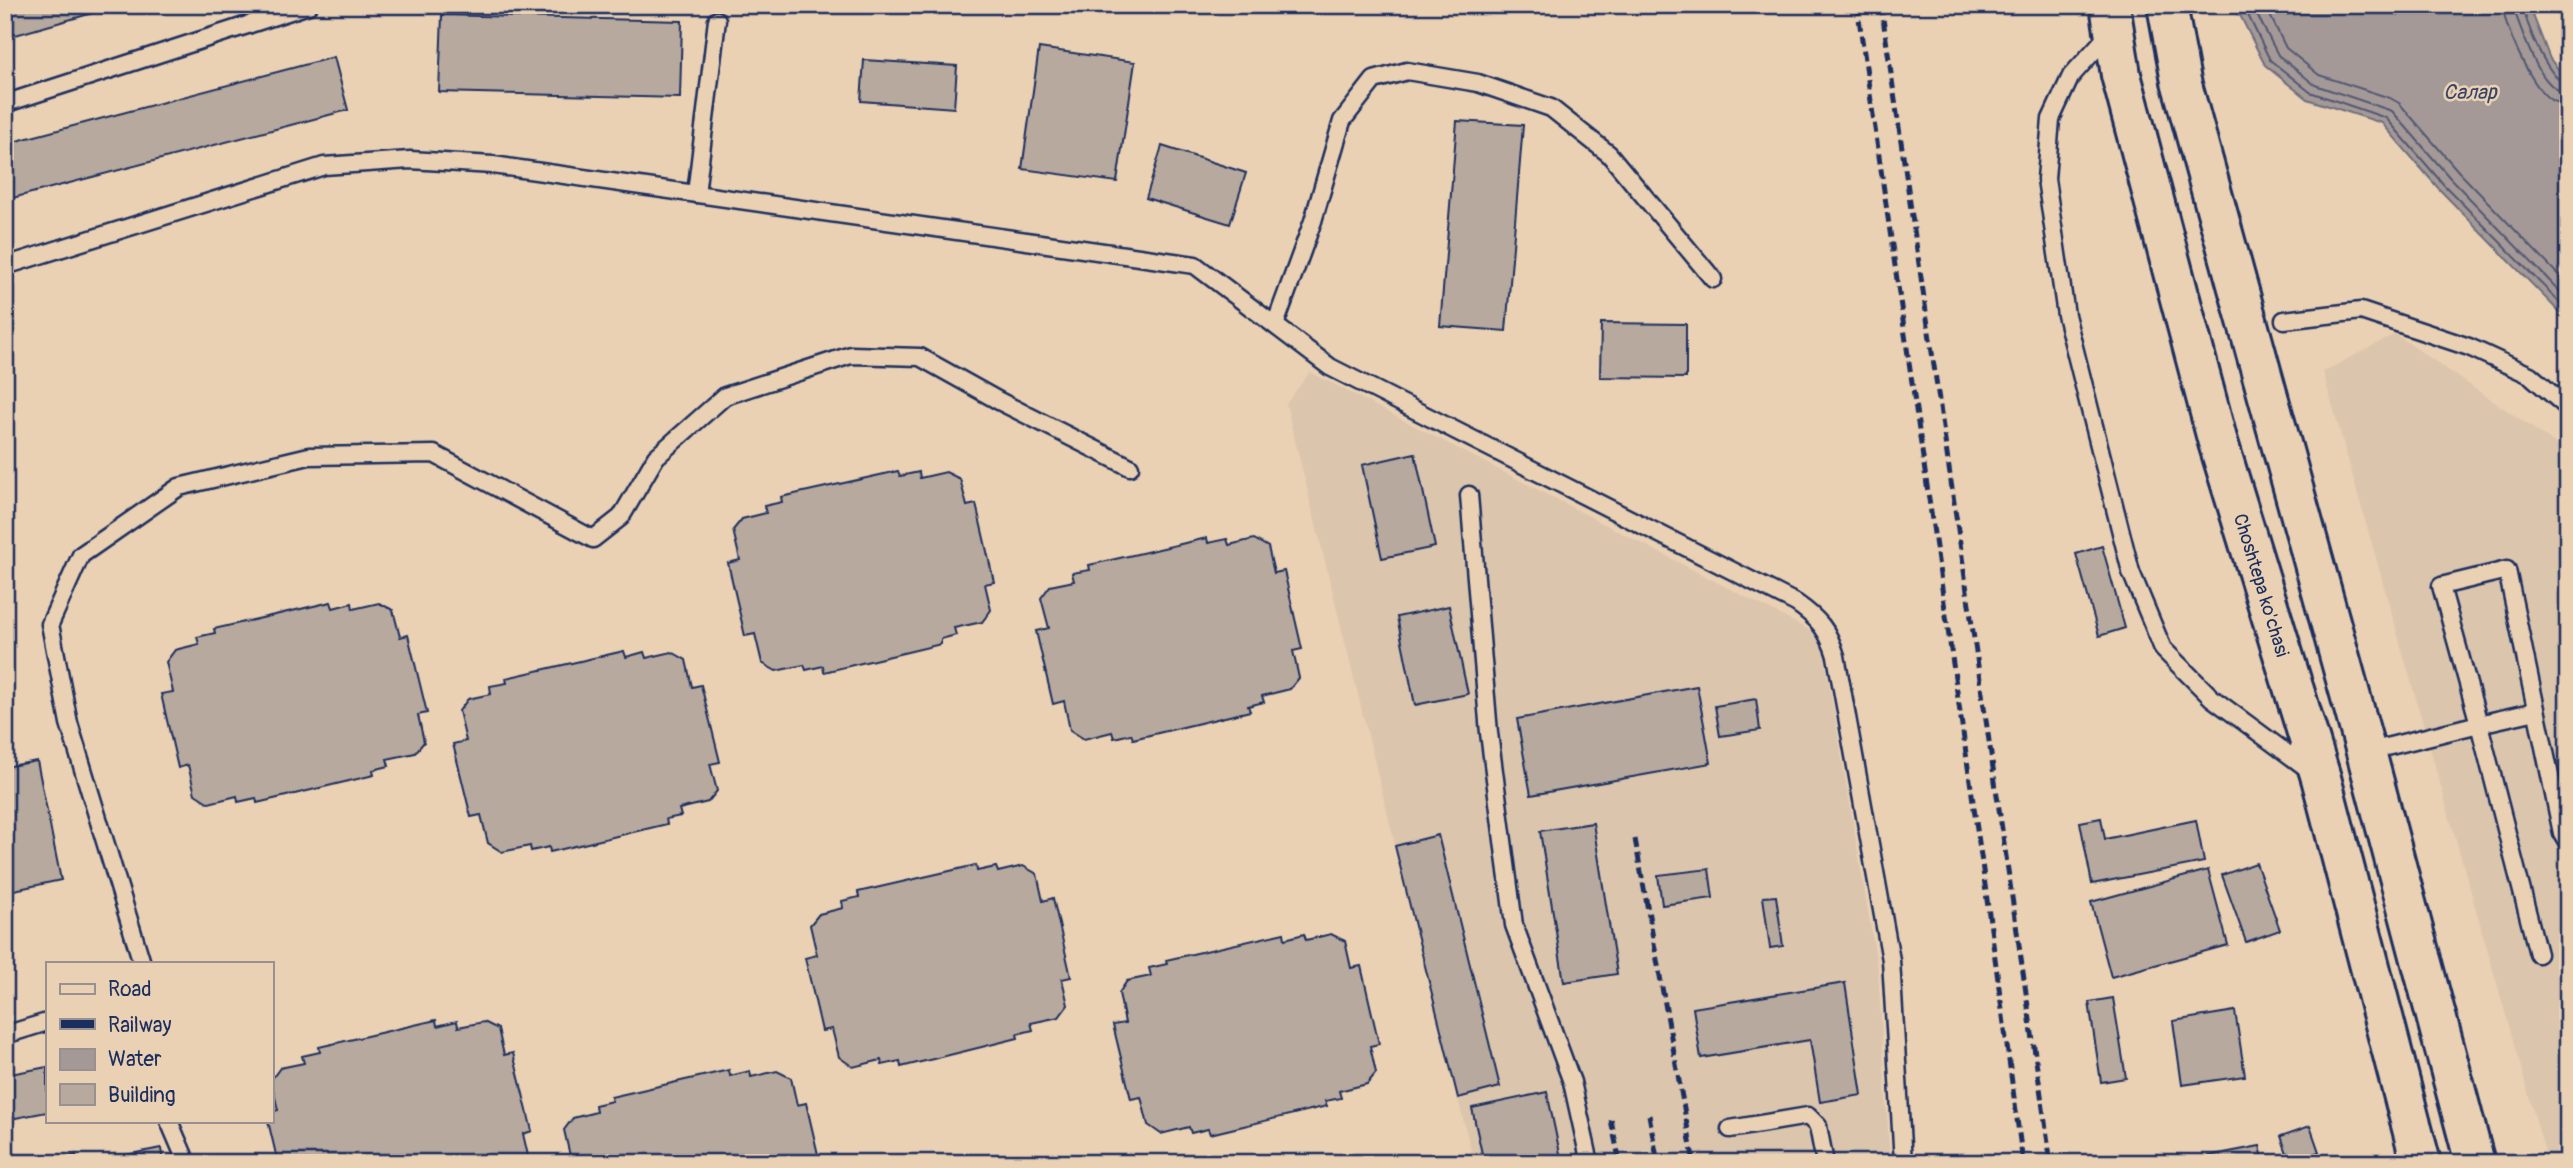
<svg xmlns="http://www.w3.org/2000/svg" width="2573" height="1168" font-family="Pangolin,sans-serif">
<style>
.built{fill:#dbc5ad}
.water{fill:#a49996;stroke:#6d6f80;stroke-width:2}
.lines{fill:none;stroke-linecap:round;stroke-linejoin:round}
.shore{stroke:#525974;stroke-width:2}
.building{fill:#b7a99e;stroke:#1b2f5e;stroke-width:2}
.service-casing{stroke:#1b2f5e;stroke-width:21}
.primary-casing{stroke:#1b2f5e;stroke-width:44}
.service{stroke:#ebd1b3;stroke-width:16}
.primary{stroke:#ebd1b3;stroke-width:38}
.rail{stroke:#1b2f5e;stroke-width:5;stroke-dasharray:10 5;stroke-linecap:butt}
.labels{text-anchor:middle;stroke-width:5;stroke-linejoin:round;paint-order:stroke}
.street-label{font-size:19px;fill:#1b2f5e;stroke:#ebd1b3}
.water-label{font-size:21px;font-style:italic;fill:#364469;stroke:#ebd1b3}
</style>
<rect width="100%" height="100%" fill="#ebd1b3"/>
<filter id="ink" filterUnits="userSpaceOnUse"><feTurbulence type="fractalNoise" baseFrequency=".0143" numOctaves="2"/><feDisplacementMap in="SourceGraphic" scale="14" xChannelSelector="R" yChannelSelector="G"/><feConvolveMatrix kernelMatrix="1 2 1 2 8 2 1 2 1" color-interpolation-filters="sRGB"/></filter>
<g filter="url(#ink)">
<g class="built">
<path d="M2395 334 2568 452V1163H2548L2323 372Z"/>
<path d="M1310 372 1821 636 1878 970 1890 1163H1474L1286 404Z"/>
</g>
<path class="water" d="M2225 5H2529L2550 59 2568 81V321L2439 189 2382 123 2307 99 2265 65 2241 17Z"/>
<g class="lines">
<g class="shore">
<path d="M2237 5 2247 13 2270 60 2310 92 2386 118 2444 185 2568 311"/>
<path d="M2252 5 2278 55 2315 85 2392 111 2451 179 2568 300"/>
<path d="M2265 5 2286 48 2319 75 2390 98 2399 103 2459 172 2568 285"/>
<path d="M2503 5C2504 27 2532 88 2551 100 2557 103 2562 104 2568 104"/>
<path d="M2514 5 2515 13C2524 35 2540 92 2568 93"/>
<path d="M2523 5C2525 23 2549 82 2568 84"/>
</g>
</g>
<g class="building">
<path d="M5 5H121L5 38Z"/>
<path d="M442 15 682 21 680 98 439 92Z"/>
<path d="M1039 48 1135 62 1117 182 1022 169Z"/>
<path d="M334 57 348 110 5 200V144Z"/>
<path d="M864 60 957 66 954 108 861 101Z"/>
<path d="M1457 121 1523 125 1506 331 1440 326Z"/>
<path d="M1162 146 1246 173 1230 224 1146 198Z"/>
<path d="M1601 323 1686 324V378L1600 377Z"/>
<path d="M1415 453 1435 547 1382 558 1362 465Z"/>
<path d="M898 471 900 476 919 472 920 478 946 472 960 479 967 506 976 504 994 582 985 584 991 610 982 622 954 628 956 635 941 639V644L824 672 823 666 806 670 804 665 776 671 762 663 755 634 745 636 728 563 740 560 733 530 742 519 766 513 764 506 782 502 781 497Z"/>
<path d="M1207 538 1208 543 1227 539 1229 545 1254 539 1268 547 1274 573 1284 571 1302 649 1293 651 1299 678 1290 689 1262 696 1264 702 1248 706 1250 711 1133 739 1131 734 1114 738 1112 732 1084 739 1070 730 1064 701 1053 704 1036 631 1049 628 1041 598 1050 586 1074 581 1072 573 1090 570 1089 565Z"/>
<path d="M2102 546 2125 628 2099 636 2076 554Z"/>
<path d="M331 602 333 608 352 603 353 609 379 603 393 610 400 637 408 635 427 713 418 715 424 742 415 753 387 759 389 766 373 770 374 775 257 803 256 798 238 802 237 796 209 803 195 794 188 765 178 768 161 694 173 692 166 662 175 650 199 644 197 637 215 633 214 629Z"/>
<path d="M1449 606 1468 694 1415 705 1397 617Z"/>
<path d="M624 651 626 657 644 652 646 658 672 652 686 660 692 687 701 685 720 762 710 764 717 791 708 802 679 809 681 816 666 819 667 824 550 852 549 847 531 851 530 846 502 852 488 843 481 815 471 817 453 744 466 741 459 711 468 699 491 694 490 686 507 683 506 678Z"/>
<path d="M1697 686 1711 763 1531 795 1517 719Z"/>
<path d="M1756 699 1760 730 1720 736 1715 706Z"/>
<path d="M37 761 61 880 5 892V767Z"/>
<path d="M2101 818 2105 839 2196 820 2204 862 2092 884 2080 822Z"/>
<path d="M1593 823 1617 974 1564 982 1540 831Z"/>
<path d="M1438 835 1500 1087 1458 1098 1395 846Z"/>
<path d="M2256 863 2280 930 2246 942 2222 875Z"/>
<path d="M976 865 977 871 996 867 998 872 1023 866 1037 874 1043 901 1053 898 1071 977 1062 979 1068 1005 1059 1017 1031 1023 1033 1030 1017 1034 1018 1038 901 1067 900 1061 882 1065 881 1060 853 1067 839 1057 832 1029 822 1031 805 958 817 955 810 925 819 914 843 908 842 901 859 897 858 892Z"/>
<path d="M1709 869 1713 898 1662 905 1658 875Z"/>
<path d="M2208 870 2228 945 2111 977 2091 902Z"/>
<path d="M1776 896 1783 946 1770 948 1763 897Z"/>
<path d="M1284 933 1285 939 1304 934 1306 940 1331 934 1345 941 1351 968 1361 966 1379 1044 1370 1046 1376 1073 1367 1084 1339 1091 1341 1098 1325 1101 1327 1106 1210 1134 1208 1129 1191 1133 1189 1127 1161 1134 1148 1125 1141 1097 1131 1099 1113 1025 1125 1023 1119 993 1127 981 1151 976 1149 968 1167 964 1166 960Z"/>
<path d="M1845 983 1862 1095 1820 1102 1810 1040 1701 1058 1693 1008Z"/>
<path d="M2113 998 2126 1078 2101 1082 2089 1002Z"/>
<path d="M2235 1011 2245 1076 2182 1085 2173 1021Z"/>
<path d="M436 1020 437 1026 457 1021 458 1027 484 1022 498 1029 504 1055 513 1053 532 1131 523 1134 529 1160 527 1163H278L268 1121H271V1112L278 1110 271 1080 280 1068 304 1063 302 1056 320 1052 319 1047Z"/>
<path d="M47 1067V1112L5 1120V1075Z"/>
<path d="M729 1070 730 1076 750 1071 751 1077 777 1071 791 1078 797 1105 806 1103 820 1163H559L571 1160 564 1130 573 1118 596 1112 595 1105 612 1101 611 1097Z"/>
<path d="M1547 1092 1562 1163H1484L1472 1108Z"/>
<path d="M5 1121 11 1152 5 1153Z"/>
<path d="M2310 1126 2319 1152 2290 1162 2281 1136Z"/>
<path d="M2260 1146 2264 1163H2210L2208 1156Z"/>
<path d="M161 1148 163 1163H86Z"/>
<path d="M76 1155 77 1163H24Z"/>
</g>
<g class="lines">
<g class="service-casing">
<g id="service">
<path d="M2111 32 2071 76 2051 119 2046 179 2066 315 2131 572 2163 649 2212 698 2311 771"/>
<path d="M5 102H10L309 5"/>
<path d="M696 194 717 20"/>
<path d="M5 266 324 166 410 160 493 165 1195 265 1330 367 1796 603C1819 619 1828 630 1836 656L1891 960 1903 1163"/>
<path d="M2284 320 2361 311 2469 347 2530 375 2568 408"/>
<path d="M1275 325 1313 221 1342 121 1374 80 1407 71 1478 83 1551 108 1609 154 1713 279"/>
<path d="M1469 495 1489 733 1514 925 1572 1082 1590 1163"/>
<path d="M2536 711 2479 724 2538 954"/>
<path d="M2366 752 2479 724 2441 586 2507 570 2562 833 2568 843"/>
<path d="M142 963 69 723 50 624 81 555 179 487 309 456 434 454 593 539 621 517 656 457 725 396 851 355 920 357 999 401 1130 467"/>
<path d="M5 1035 47 1022"/>
<path d="M169 1121 187 1163"/>
<path d="M1730 1129 1808 1116 1818 1126 1825 1163"/>
</g>
</g>
<g class="primary-casing">
<g id="primary">
<path d="M2110 5 2121 75 2217 439 2321 778 2421 1163"/>
<path d="M2167 5 2181 81 2366 752 2475 1163"/>
</g>
</g>
<use href="#service" class="service"/>
<use href="#primary" class="primary"/>
<g class="rail">
<path d="M1857 5 1982 863 2023 1163"/>
<path d="M1881 5 2051 1163"/>
<path d="M1635 839 1694 1163"/>
<path d="M1649 1115 1658 1163"/>
<path d="M1611 1120 1620 1163"/>
</g>
</g>
</g>
<g class="labels">
<g class="street-label">
<text transform="translate(2262 585) rotate(73)" y="7">Choshtepa ko'chasi</text>
</g>
<g class="water-label">
<text x="2470" y="99">Салар</text>
</g>
</g>
<rect width="2573" height="1168" fill="none" stroke="#ebd1b3" stroke-width="28"/>
<rect x="14" y="14" width="2545" height="1140" fill="none" stroke="#1b2f5e" stroke-width="2.5" filter="url(#ink)"/>
<rect x="46" y="962" width="228" height="161" fill="#ebd1b3" stroke="#989091" stroke-width="2"/>
<rect x="60" y="984" width="35" height="10" fill="#ebd1b3" stroke="#989091" stroke-width="2"/>
<text x="108" y="996" font-size="21" fill="#1b2f5e">Road</text>
<rect x="60" y="1019" width="35" height="10" fill="#1b2f5e" stroke="#989091" stroke-width="2"/>
<text x="108" y="1032" font-size="21" fill="#1b2f5e">Railway</text>
<rect x="60" y="1049" width="35" height="21" fill="#a49996" stroke="#989091" stroke-width="2"/>
<text x="108" y="1066" font-size="21" fill="#1b2f5e">Water</text>
<rect x="60" y="1084" width="35" height="21" fill="#b7a99e" stroke="#989091" stroke-width="2"/>
<text x="108" y="1102" font-size="21" fill="#1b2f5e">Building</text>
</svg>
